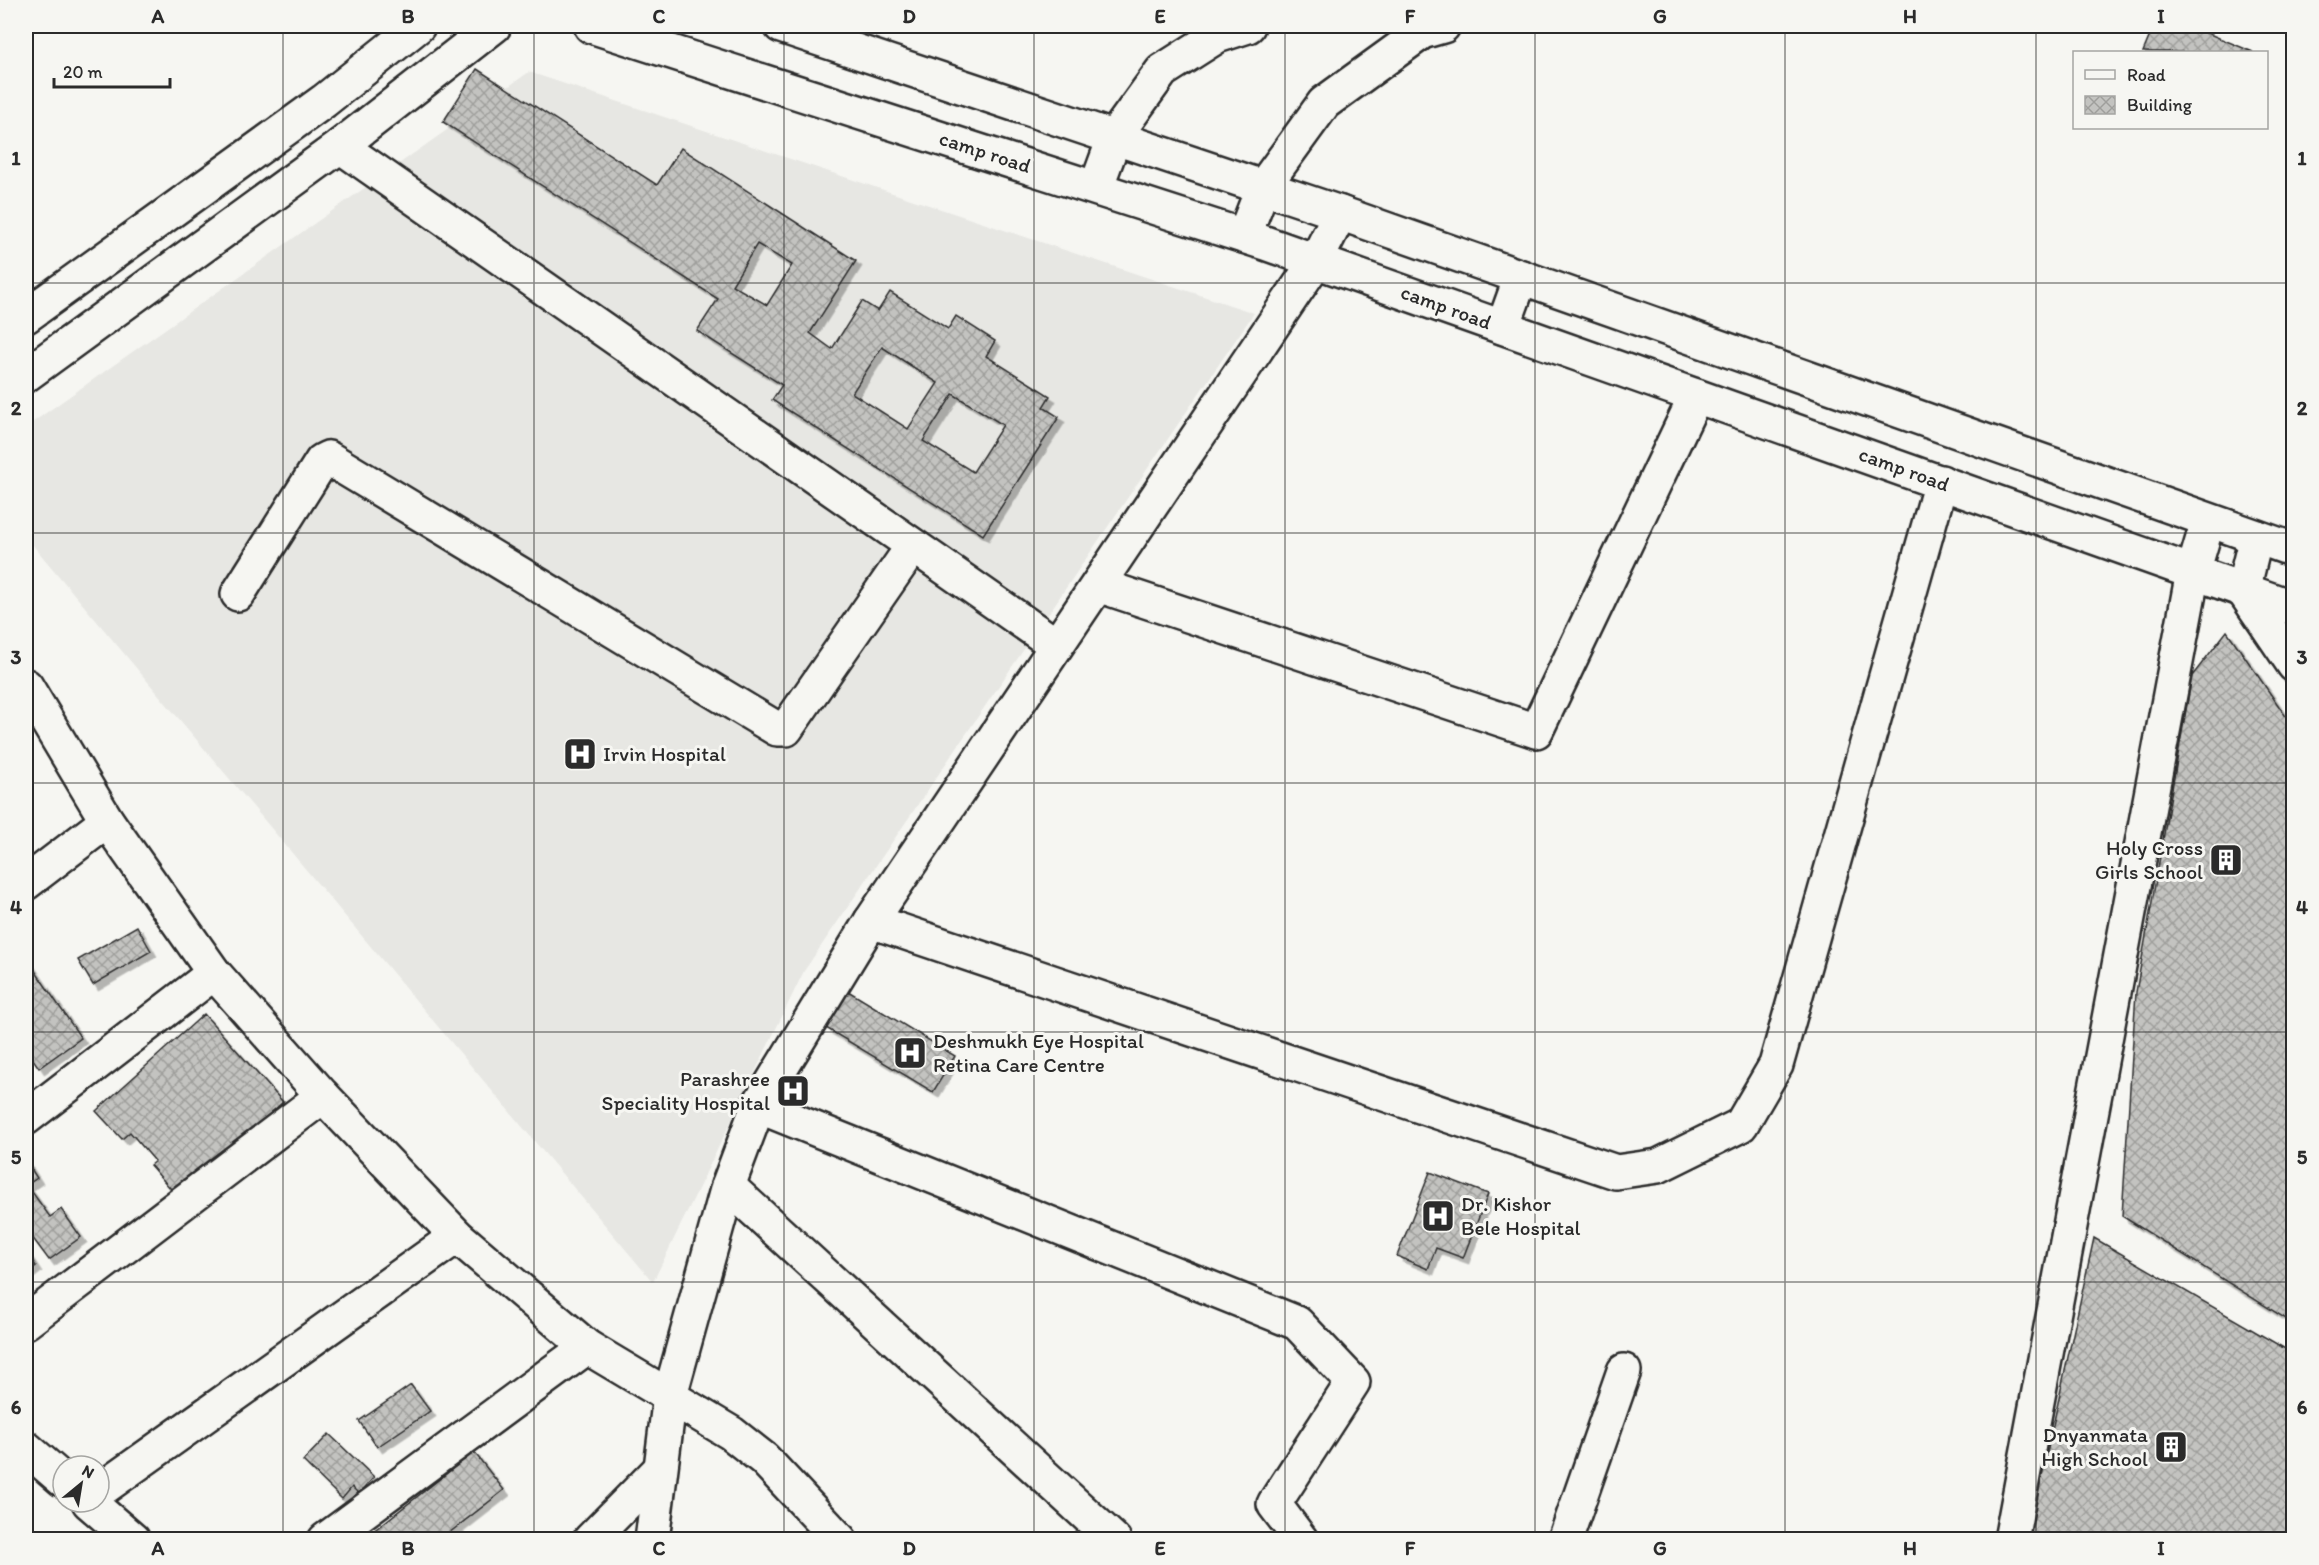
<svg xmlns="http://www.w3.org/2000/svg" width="2319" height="1565" font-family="Itim,sans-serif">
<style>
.built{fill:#e7e7e3}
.building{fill:url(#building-cross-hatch);stroke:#2b2b2b;stroke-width:1.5;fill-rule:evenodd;filter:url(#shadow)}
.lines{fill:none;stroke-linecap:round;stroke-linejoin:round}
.minor-casing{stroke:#2b2b2b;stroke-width:38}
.major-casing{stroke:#2b2b2b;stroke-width:38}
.minor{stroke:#f6f6f2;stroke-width:33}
.major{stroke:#f6f6f2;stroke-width:33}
.grid{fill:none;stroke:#2b2b2b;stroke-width:1.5;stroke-opacity:0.55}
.labels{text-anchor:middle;stroke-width:6;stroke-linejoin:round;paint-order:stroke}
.street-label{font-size:21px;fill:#2b2b2b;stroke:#f6f6f2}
.poi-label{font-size:21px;fill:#2b2b2b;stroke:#f6f6f2;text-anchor:start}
.neatline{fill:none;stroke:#2b2b2b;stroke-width:2}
.grid-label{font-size:20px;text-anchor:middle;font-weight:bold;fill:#2b2b2b}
</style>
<defs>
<pattern id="building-cross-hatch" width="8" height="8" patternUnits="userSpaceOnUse" patternTransform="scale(1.5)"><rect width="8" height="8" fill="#c3c3c0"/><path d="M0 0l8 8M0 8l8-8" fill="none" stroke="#9f9f9c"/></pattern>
<filter id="shadow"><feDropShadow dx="5.5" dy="5.5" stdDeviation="0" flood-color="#0004"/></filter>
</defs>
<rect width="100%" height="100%" fill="#f6f6f2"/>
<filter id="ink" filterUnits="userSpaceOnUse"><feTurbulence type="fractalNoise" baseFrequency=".0167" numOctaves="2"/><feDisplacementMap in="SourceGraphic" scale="12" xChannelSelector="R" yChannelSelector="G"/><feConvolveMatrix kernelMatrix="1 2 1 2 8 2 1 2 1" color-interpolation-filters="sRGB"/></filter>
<g filter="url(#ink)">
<path class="built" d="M529 72 1254 313 804 971 653 1282 26 537V427Z"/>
<g class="building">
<path d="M2154 26H2190L2253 52H2143Z"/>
<path d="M477 69 657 185 681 148 856 261 810 333 832 349 862 301 878 311 890 292 948 329 956 316 995 341 986 356 1050 396 1043 407 1059 417 983 535 772 400 782 385 697 331 718 299 443 122ZM757 244 792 265 767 305 732 285ZM882 347 938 383 908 429 852 393ZM953 394 1003 425 973 472 923 441Z"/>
<path d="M2227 631 2294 728V1324L2122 1216 2136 992 2192 676Z"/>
<path d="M137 926 151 951 93 985 78 960Z"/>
<path d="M29 962 81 1038 39 1068 26 1049V965Z"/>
<path d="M848 991 955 1056 933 1092 826 1028Z"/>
<path d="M204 1014 283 1102 177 1196 150 1165 155 1161 130 1132 122 1139 96 1111Z"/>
<path d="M26 1161 37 1178 27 1185 50 1217 61 1209 81 1237 49 1260 29 1233 26 1235Z"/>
<path d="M1430 1172 1488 1194 1463 1258 1436 1248 1428 1269 1397 1256Z"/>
<path d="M2094 1238 2294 1354V1540H2028Z"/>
<path d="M26 1251 36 1266 26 1274Z"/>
<path d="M411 1385 430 1411 377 1447 359 1421Z"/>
<path d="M329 1434 374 1477 359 1494 352 1487 342 1499 303 1461Z"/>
<path d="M474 1452 504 1490 440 1540H362Z"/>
</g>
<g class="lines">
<g class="minor-casing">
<g id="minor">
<path d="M340 146 1056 645"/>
<path d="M2256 537 2243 590 2294 665"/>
<path d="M1098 585 1536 731 1696 396"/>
<path d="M238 594 322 461 328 458 777 729H786L913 546"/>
<path d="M26 686 107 821 214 973 323 1096 457 1236 587 1347 731 1433 764 1459 840 1540"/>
<path d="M26 883 107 821"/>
<path d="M871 921 1616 1172 1658 1166 1741 1125 1776 1065 1941 482"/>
<path d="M758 1106 1297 1323 1353 1382 1274 1504 1301 1540"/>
<path d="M26 1118 214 973"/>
<path d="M728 1186 1114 1540"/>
<path d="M26 1322 323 1096"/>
<path d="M26 1448 63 1480"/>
<path d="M99 1491 457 1236"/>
<path d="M89 1502 133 1540"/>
<path d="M325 1540 587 1347"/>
<path d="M590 1540 660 1469"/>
<path d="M652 1540 670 1395 728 1186 758 1106 871 921 1316 261 1340 213"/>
<path d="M1565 1540 1624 1371"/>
<path d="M2011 1540 2193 572 2208 521"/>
</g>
</g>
<g class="major-casing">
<g id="major">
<path d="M591 26 1265 243 2294 608"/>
<path d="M781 26 1340 213 2294 550"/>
<path d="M1096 188 1115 136 1162 71 1217 36 1248 26"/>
<path d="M1244 236 1263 187 1324 103 1422 32 1443 26"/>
<path d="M26 316 324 101 418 26"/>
<path d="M1503 327 1521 277"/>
<path d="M26 375 340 146 494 26"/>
</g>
</g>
<use href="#minor" class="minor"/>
<use href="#major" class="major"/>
</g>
</g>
<path class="grid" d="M283 26V1540M534 26V1540M784 26V1540M1034 26V1540M1285 26V1540M1535 26V1540M1785 26V1540M2036 26V1540M26 283H2294M26 533H2294M26 783H2294M26 1032H2294M26 1282H2294"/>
<defs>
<g id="hospital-square" transform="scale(1.725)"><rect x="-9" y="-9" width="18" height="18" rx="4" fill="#2b2b2b" stroke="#f6f6f2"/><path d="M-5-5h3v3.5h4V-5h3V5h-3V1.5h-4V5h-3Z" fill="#fff"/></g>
<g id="building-square" transform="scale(1.725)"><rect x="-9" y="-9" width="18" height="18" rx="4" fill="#2b2b2b" stroke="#f6f6f2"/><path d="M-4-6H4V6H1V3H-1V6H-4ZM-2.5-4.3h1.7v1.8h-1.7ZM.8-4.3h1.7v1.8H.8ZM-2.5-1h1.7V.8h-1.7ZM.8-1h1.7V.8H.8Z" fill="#fff"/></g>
</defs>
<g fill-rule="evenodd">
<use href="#hospital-square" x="580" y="754"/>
<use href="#building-square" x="2226" y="860"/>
<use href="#hospital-square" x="910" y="1053"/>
<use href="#hospital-square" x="793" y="1091"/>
<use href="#hospital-square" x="1438" y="1216"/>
<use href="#building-square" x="2171" y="1447"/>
</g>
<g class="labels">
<g class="street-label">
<text transform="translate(985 152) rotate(18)" y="7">camp road</text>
<text transform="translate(1446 307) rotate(20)" y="7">camp road</text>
<text transform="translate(1904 469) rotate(20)" y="7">camp road</text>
</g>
<g class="poi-label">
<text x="603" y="761">Irvin Hospital</text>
<text x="2203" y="855" text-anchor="end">Holy Cross<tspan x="2203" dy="24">Girls School</tspan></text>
<text x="933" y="1048">Deshmukh Eye Hospital<tspan x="933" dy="24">Retina Care Centre</tspan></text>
<text x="770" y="1086" text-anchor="end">Parashree<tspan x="770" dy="24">Speciality Hospital</tspan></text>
<text x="1461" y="1211">Dr. Kishor<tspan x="1461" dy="24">Bele Hospital</tspan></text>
<text x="2148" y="1442" text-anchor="end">Dnyanmata<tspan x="2148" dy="24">High School</tspan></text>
</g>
</g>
<rect width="2319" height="1565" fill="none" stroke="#f6f6f2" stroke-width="66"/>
<rect x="2073" y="51" width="195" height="78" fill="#f6f6f2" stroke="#a5a5a2" stroke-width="1.5"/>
<rect x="2085" y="70" width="30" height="9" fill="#f6f6f2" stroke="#a5a5a2" stroke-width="1.5"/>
<text x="2127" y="81" font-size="18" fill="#2b2b2b">Road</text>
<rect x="2085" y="96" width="30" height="18" fill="url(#building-cross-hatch)" stroke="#a5a5a2" stroke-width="1.5"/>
<text x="2127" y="111" font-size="18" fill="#2b2b2b">Building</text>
<g transform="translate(81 1484) rotate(30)"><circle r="28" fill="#f6f6f2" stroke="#a5a5a2" stroke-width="1.5"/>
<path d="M0-4.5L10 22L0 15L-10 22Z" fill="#2b2b2b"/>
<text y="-9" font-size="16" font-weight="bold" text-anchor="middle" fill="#2b2b2b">N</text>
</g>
<path d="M54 78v9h116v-9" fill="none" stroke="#2b2b2b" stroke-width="3"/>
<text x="63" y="78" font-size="18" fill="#2b2b2b" stroke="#f6f6f2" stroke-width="4.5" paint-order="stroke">20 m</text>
<rect x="33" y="33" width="2253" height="1499" class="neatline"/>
<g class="grid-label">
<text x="158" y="23">A</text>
<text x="408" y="23">B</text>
<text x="659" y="23">C</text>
<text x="909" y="23">D</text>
<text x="1160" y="23">E</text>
<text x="1410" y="23">F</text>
<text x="1660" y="23">G</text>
<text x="1910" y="23">H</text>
<text x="2161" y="23">I</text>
<text x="16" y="165">1</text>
<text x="2302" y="165">1</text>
<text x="16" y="415">2</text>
<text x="2302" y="415">2</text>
<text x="16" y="664">3</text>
<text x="2302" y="664">3</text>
<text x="16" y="914">4</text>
<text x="2302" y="914">4</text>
<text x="16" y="1164">5</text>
<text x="2302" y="1164">5</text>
<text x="16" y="1414">6</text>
<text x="2302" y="1414">6</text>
<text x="158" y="1555">A</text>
<text x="408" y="1555">B</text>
<text x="659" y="1555">C</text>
<text x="909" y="1555">D</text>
<text x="1160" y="1555">E</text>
<text x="1410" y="1555">F</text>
<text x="1660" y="1555">G</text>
<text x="1910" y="1555">H</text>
<text x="2161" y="1555">I</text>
</g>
</svg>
